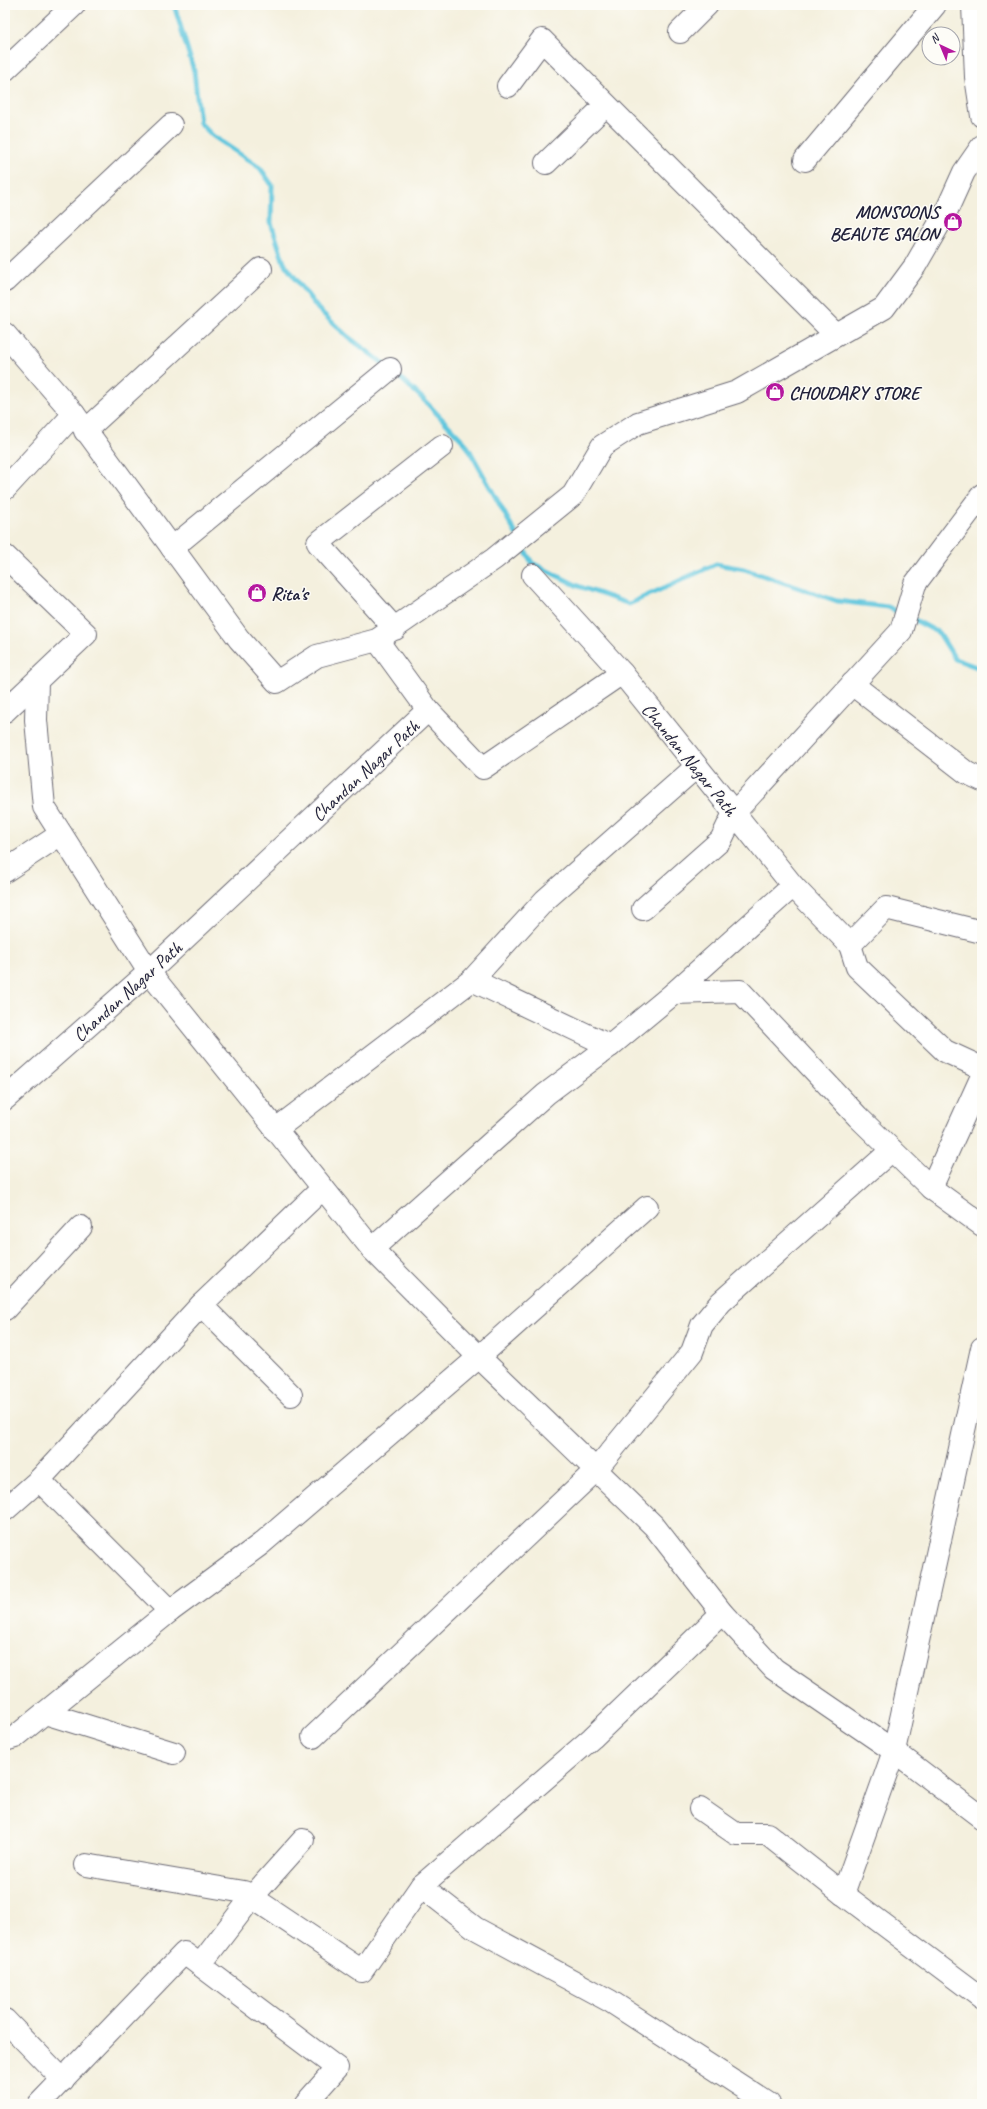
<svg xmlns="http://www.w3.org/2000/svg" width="987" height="2109" font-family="Caveat,sans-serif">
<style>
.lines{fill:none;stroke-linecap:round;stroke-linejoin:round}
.stream{stroke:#60c6dd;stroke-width:5}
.minor-casing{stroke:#6c6a74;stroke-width:24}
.minor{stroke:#fff;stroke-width:22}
.labels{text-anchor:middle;stroke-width:3;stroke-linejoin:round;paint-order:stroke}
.poi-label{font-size:19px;font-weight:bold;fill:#22223b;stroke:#fdfcf7;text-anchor:start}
.street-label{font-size:19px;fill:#22223b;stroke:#fdfcf7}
</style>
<rect width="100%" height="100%" fill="#fdfcf7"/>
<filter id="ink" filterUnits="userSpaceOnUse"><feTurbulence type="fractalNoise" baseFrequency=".025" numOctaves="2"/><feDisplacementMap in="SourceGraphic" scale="8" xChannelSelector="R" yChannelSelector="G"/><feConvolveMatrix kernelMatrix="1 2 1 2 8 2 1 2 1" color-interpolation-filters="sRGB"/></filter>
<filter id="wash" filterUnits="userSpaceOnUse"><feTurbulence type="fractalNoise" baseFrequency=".012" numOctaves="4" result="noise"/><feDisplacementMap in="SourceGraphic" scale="16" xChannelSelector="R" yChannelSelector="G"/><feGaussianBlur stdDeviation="0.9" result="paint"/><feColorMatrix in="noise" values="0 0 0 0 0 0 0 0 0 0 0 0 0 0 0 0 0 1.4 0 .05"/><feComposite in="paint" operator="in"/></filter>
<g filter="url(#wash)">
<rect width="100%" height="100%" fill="#f4f0de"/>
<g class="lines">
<g class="stream">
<path d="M174 5 194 71 200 123 213 136 260 168 272 185 271 223 284 263 318 309 347 336 385 365"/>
<path d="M393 371 422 398 466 444 516 534"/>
<path d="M521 543 532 563 578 586 629 604 716 564 744 569 837 601 888 607 900 613"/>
<path d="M911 618 939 633 955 659 982 669"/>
</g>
</g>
</g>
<g filter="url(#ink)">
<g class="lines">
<g class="minor-casing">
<g id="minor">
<path d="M973 5 976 77 982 116"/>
<path d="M680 32 707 5"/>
<path d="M5 70 74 5"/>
<path d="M508 86 542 40 836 335"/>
<path d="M805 160 935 5"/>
<path d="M546 163 606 105"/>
<path d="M5 281 171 125"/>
<path d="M5 334 74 414 239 639 277 682 317 656 377 640 494 559 573 495 602 446 638 423 737 392 884 308 915 266 945 214 964 172 982 146"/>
<path d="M85 431 261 269"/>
<path d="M5 489 74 414"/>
<path d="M172 548 390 369"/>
<path d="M5 556 86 634 5 711"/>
<path d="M533 575 622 673"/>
<path d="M395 629 318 543 442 446"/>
<path d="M377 640 428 710"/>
<path d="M37 681 36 720 44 807 149 972 372 1249 479 1357 654 1526 722 1613 774 1669 894 1751 982 1818"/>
<path d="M852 684 967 773 982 780"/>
<path d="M5 871 61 834"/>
<path d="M643 909 721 840 734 813 901 631 915 584 982 495"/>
<path d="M850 945 857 967 945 1051 982 1068"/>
<path d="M472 980 610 1046"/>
<path d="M674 993 793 886 850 945 886 908 982 932"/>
<path d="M5 1099 149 972 428 710 483 768 622 673 793 886"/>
<path d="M275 1130 472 980 545 900 696 767"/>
<path d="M931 1188 982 1076"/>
<path d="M372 1249 546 1094 610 1046 674 993 740 991 858 1117 931 1188 982 1225"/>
<path d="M201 1305 291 1395"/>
<path d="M5 1309 81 1227"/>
<path d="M39 1480 170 1611"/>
<path d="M5 1510 39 1480 201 1305 323 1188"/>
<path d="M45 1713 174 1753"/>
<path d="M313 1737 595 1471 692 1352 702 1325 721 1302 892 1150"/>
<path d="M5 1740 15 1737 170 1611 261 1544 479 1357 647 1207"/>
<path d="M700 1809 736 1834H767L843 1894 982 1998"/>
<path d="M86 1865 244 1892 362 1971 421 1886 592 1738 722 1613"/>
<path d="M421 1886 475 1928 610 2001 769 2104"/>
<path d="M843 1894 894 1751 982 1348"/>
<path d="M200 1965 252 1897 303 1840"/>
<path d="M5 2020 63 2080"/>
<path d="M39 2104 184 1953 337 2068 305 2104"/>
</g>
</g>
<use href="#minor" class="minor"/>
</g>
</g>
<defs>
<g id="shop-disc" transform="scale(1)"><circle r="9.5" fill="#b5179e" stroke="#fdfcf7"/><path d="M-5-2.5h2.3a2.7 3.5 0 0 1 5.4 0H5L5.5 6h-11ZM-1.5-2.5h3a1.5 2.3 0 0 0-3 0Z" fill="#fff"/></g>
</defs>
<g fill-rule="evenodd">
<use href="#shop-disc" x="953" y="222"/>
<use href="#shop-disc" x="775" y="392"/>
<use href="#shop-disc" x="257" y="593"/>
</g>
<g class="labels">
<g class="poi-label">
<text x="939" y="218" text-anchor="end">MONSOONS<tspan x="939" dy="22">BEAUTE SALON</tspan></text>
<text x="789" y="399">CHOUDARY STORE</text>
<text x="271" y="600">Rita's</text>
</g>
<g class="street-label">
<text transform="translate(690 759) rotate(51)" y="7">Chandan Nagar Path</text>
<text transform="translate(365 770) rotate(-43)" y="7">Chandan Nagar Path</text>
<text transform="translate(127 991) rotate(-42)" y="7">Chandan Nagar Path</text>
</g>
</g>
<rect width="987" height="2109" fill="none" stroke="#fdfcf7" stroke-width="20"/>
<g transform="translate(941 46) rotate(316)"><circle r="19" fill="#fdfcf7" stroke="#a5a5ac"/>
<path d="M0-3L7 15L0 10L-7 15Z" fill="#b5179e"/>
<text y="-6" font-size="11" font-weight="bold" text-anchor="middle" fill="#22223b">N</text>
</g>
</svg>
